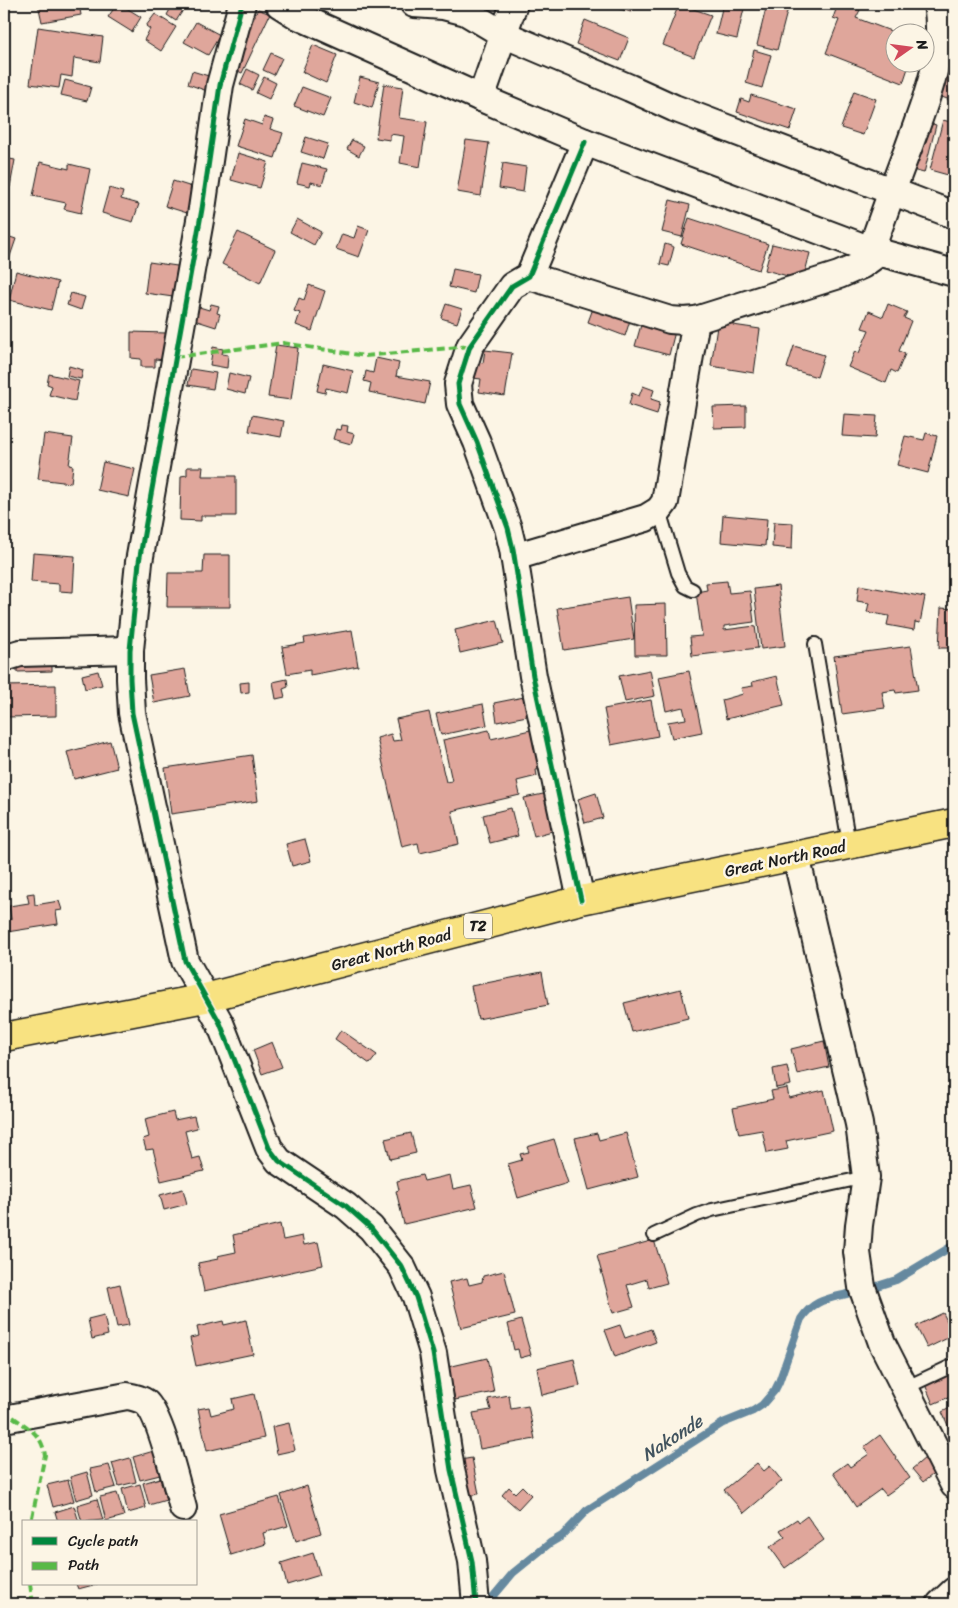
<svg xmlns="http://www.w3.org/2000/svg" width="958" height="1608" font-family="Sriracha,sans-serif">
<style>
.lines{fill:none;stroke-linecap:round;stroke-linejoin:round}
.stream{stroke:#66899f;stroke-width:8}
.building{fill:#dfa69b;stroke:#1c1c1c}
.lane-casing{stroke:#1c1c1c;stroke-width:16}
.street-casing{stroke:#1c1c1c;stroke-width:30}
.highway-casing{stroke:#1c1c1c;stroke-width:31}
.lane{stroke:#fcf5e5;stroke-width:12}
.street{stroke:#fcf5e5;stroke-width:26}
.highway{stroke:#f8e281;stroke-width:28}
.quiet{stroke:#58b947;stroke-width:4;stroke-dasharray:8 4;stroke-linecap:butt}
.cycleway-casing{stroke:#fcf5e5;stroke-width:8}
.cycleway{stroke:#00873e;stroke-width:5}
.labels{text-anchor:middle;stroke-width:5;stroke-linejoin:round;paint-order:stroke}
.shield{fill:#fcf5e5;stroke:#5f5d58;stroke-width:1}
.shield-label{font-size:15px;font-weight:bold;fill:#1c1c1c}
.street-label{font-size:16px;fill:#1c1c1c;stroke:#fcf5e5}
.water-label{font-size:18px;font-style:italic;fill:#41535e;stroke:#fcf5e5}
</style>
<rect width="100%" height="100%" fill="#fcf5e5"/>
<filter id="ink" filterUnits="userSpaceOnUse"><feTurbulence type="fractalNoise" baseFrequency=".02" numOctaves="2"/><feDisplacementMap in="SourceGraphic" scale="10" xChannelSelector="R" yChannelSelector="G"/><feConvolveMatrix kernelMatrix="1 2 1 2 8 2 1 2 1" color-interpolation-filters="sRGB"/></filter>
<g filter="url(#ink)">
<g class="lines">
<g class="stream">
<path d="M874 1287 896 1280 954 1245"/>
<path d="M487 1604 513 1573 550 1543 562 1536 587 1510 723 1423 753 1411 762 1405 775 1390 779 1382 801 1319C814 1299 829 1299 851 1293"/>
</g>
</g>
<g class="building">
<path d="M38 4H79L81 15 42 22Z"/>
<path d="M117 4H120L141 17 132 32 108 17Z"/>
<path d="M173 4H187L176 21 167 15Z"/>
<path d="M601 4H633L631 12Z"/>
<path d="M679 4 711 15 694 57 663 45Z"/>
<path d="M723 4H745L737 39 716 34Z"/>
<path d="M767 4 788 8 777 50 757 45Z"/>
<path d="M838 4H844L860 10 856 18 896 33V62H910L903 83 826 53 839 20 833 18Z"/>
<path d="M258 9 270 14 242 73 231 68Z"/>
<path d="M155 14 176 27 161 51 144 40 150 29 146 26Z"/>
<path d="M585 20 629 38 620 61 576 44Z"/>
<path d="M196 22 220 35 208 55 184 42Z"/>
<path d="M38 27 103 37 100 62 74 58 72 77 61 75 59 88 30 84Z"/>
<path d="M313 45 337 55 326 83 302 72Z"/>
<path d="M952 46H954V101L935 95Z"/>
<path d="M754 50 771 55 762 88 746 83Z"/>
<path d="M271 53 282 58 274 75 263 70Z"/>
<path d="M247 69 259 75 252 90 240 84Z"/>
<path d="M192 71 212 77 207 91 188 84Z"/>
<path d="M264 77 276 83 269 99 256 93Z"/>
<path d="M360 77 379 82 372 108 354 102Z"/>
<path d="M65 80 91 87 87 101 61 95Z"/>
<path d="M384 84 403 87 399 118 427 122 420 167 400 163 404 136 390 134V140L376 138Z"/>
<path d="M302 87 331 98 323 117 294 106Z"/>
<path d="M854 91 876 99 863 135 841 128Z"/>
<path d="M751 95 797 109 790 130 737 112 741 99 749 102Z"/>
<path d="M264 117 273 120 270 129 283 133 275 158 236 146 245 119 262 125Z"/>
<path d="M943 120 954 123V151L948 175 930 170Z"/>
<path d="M923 121 936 125 924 173 900 167Z"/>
<path d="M306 137 328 144 323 159 301 152Z"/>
<path d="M352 140 364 146 359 156 347 149Z"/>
<path d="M466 140 489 143 481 196 457 192Z"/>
<path d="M238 153 268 162 260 188 231 180Z"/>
<path d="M4 158 15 160 10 187 4 186Z"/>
<path d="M40 162 69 169V164L90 169 81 213 64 209 66 203 33 196Z"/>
<path d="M302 163 327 169 322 185 311 182 310 186 297 183Z"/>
<path d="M503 163 526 167 523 192 499 188Z"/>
<path d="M954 172V191L950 190Z"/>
<path d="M173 181 195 188 187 213 165 206Z"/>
<path d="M109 188 123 192 121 199 139 204 133 222 102 213Z"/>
<path d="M670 200 690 205 682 237 662 232Z"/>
<path d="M689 218 768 244 759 270 681 244Z"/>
<path d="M297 219 321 232 314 245 290 232Z"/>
<path d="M358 226 369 230 359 257 336 249 342 234 354 238Z"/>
<path d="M238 232 275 250 260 283 222 264Z"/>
<path d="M4 235 16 239 7 265 4 264Z"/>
<path d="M665 244 674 247 669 266 660 264Z"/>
<path d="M772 244 810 253 803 280 765 270Z"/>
<path d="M149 262 184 267 180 298 145 293Z"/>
<path d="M453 269 478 274 474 293 449 287Z"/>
<path d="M16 271 58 282 51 310 9 300Z"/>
<path d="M309 285 325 291 312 331 296 325 300 313 294 311 299 298 304 300Z"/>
<path d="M71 293 85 297 81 310 67 305Z"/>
<path d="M598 295 634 308 625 336 588 322Z"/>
<path d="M640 301 680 312 669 355 635 346 641 325 634 323Z"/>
<path d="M211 304 219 306 217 313 220 314 216 327 191 319 196 306 209 310Z"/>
<path d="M446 304 462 309 457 323 441 318Z"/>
<path d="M888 304 907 312 904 318 911 321 899 351 905 354 897 373 891 370 886 383 848 367 855 351 859 353 869 330 862 328 869 311 883 317Z"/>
<path d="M718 320 734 323 733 325 760 329 754 373 711 366Z"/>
<path d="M131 332 166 333V360L155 359V367H141V359L131 358Z"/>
<path d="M276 345 298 348 291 400 268 397Z"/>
<path d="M794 346 824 355 817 377 787 368Z"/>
<path d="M213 347 223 349 222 354 228 355 227 368 210 365Z"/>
<path d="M485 350 512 353 505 396 479 392 481 379 473 378 475 361 483 363Z"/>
<path d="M376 358 399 363 396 376 430 382 425 404 369 392 371 383 364 381 366 371 373 373Z"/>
<path d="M323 364 353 371 348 393 326 388 325 393 317 391Z"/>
<path d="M69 366 83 370 81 379 67 376Z"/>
<path d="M191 369 216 373 213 389 188 385Z"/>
<path d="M229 373 249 378 245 394 226 389Z"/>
<path d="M49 374 79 381 75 401 49 395 52 386 47 384Z"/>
<path d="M643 386 654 390 651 399 660 402 657 414 629 405 632 393 639 396Z"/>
<path d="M746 406V427L714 428 713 407Z"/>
<path d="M844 414 877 416 875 438 842 436Z"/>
<path d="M252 415 284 421 281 437 249 431Z"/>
<path d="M342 425 348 426 347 432 354 434 351 444 333 439 336 429 341 430Z"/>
<path d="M926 433 937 436 928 473 897 465 905 436 924 440Z"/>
<path d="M44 434 73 438 69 465 73 466 71 483 38 479Z"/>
<path d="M103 462 135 469 129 497 97 490Z"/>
<path d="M187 467H203L202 476H236V516H201V521L180 520 181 476 187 475Z"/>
<path d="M723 515 767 519 765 546 721 542Z"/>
<path d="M774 522 793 523 792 549 772 547Z"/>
<path d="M33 553 75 556 73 592 59 591V584L31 582Z"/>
<path d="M204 555H230V607H167L168 573H203Z"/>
<path d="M727 581 729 593 750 591 754 622 724 626V630L755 626 758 648 692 656 690 637 702 636 696 592 707 590 706 583Z"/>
<path d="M859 585 925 597 920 623 915 622 914 630 887 625 889 616 867 612 869 603 857 601Z"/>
<path d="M778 586 785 646 761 649 754 589Z"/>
<path d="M628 597 634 639 564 650 557 608Z"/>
<path d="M666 604 667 655H635L634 605Z"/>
<path d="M941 608 954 609V648H939Z"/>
<path d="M497 620 503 643 460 653 455 630Z"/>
<path d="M352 630 358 666 310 675V670L287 674 282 647 305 643 304 638Z"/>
<path d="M911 646 918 690 896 693 895 690 882 692 885 708 842 714 834 656Z"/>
<path d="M52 650V671L17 672V651Z"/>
<path d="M185 669 190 696 154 703 149 675Z"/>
<path d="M650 670 655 696 625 702 619 676Z"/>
<path d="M98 671 102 685 85 689 82 675Z"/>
<path d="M689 671 702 732 672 738 668 722 686 719 683 707 666 711 659 677Z"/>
<path d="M777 676 784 705 726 719 722 700 743 694 741 688 753 686 752 682Z"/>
<path d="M287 679 288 687 283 689 285 697 276 699 273 682Z"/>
<path d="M249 682V692L241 693 240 683Z"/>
<path d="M56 685V716L6 717 5 686Z"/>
<path d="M529 696 532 715 497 722 494 703Z"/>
<path d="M651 700 658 736 611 745 604 709Z"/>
<path d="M483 704 487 725 441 735 436 714Z"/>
<path d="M429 712 446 782 452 781 443 740 489 730 491 739 539 728 548 768 536 770 537 776 517 781 520 795 452 811 459 844 420 853 418 843 402 847 377 738 391 734 393 741 401 740 396 719Z"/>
<path d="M110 741 117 768 74 779 67 752Z"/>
<path d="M252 755 258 801 171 814 165 768Z"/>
<path d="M548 793 556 830 534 836 524 798Z"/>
<path d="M596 793 603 818 585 823 578 799Z"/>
<path d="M511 808 518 836 490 843 483 815Z"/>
<path d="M305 839 311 861 292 866 286 844Z"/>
<path d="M34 893 35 905 59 901 62 910 56 911 58 924 7 932 5 920 11 919 9 906 29 903 27 894Z"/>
<path d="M542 972 548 1005 478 1019 471 986Z"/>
<path d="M681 989 688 1018 632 1032 624 1003Z"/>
<path d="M341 1030 377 1055 370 1064 335 1039Z"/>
<path d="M824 1041 829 1067 797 1074 791 1049Z"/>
<path d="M272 1042 282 1067 262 1074 253 1050Z"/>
<path d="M787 1066 791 1085 776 1088 773 1069Z"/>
<path d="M787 1088 789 1098 824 1090 833 1131 786 1141 788 1149 767 1153 762 1130 739 1134 733 1108 773 1099 771 1091Z"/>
<path d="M173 1112 175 1120 194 1116 197 1128 185 1131 192 1159 200 1157 204 1171 161 1181 153 1149 146 1150 143 1139 149 1137 145 1119Z"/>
<path d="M411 1133 416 1153 390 1159 385 1139Z"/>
<path d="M597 1133 599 1140 626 1133 638 1177 589 1190 575 1138Z"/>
<path d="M554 1139 568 1183 518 1198 508 1164 522 1160 520 1154 529 1152 527 1147Z"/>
<path d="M422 1175 424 1181 450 1175 453 1189 471 1185 477 1207 404 1224 396 1191 399 1190 397 1181Z"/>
<path d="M183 1189 187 1204 164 1210 160 1195Z"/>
<path d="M280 1224 283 1240 302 1236 304 1245 318 1242 323 1265 204 1291 198 1263 218 1259 217 1256 236 1252 233 1235Z"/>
<path d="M654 1240 667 1283 649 1288 647 1279 627 1285 634 1307 613 1313 597 1256Z"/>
<path d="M504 1271 515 1315 461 1328 449 1282 467 1278 469 1285 482 1282 483 1276Z"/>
<path d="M120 1284 129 1325 117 1327 108 1287Z"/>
<path d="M943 1313 954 1335 927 1348 916 1326Z"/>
<path d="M104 1315 108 1335 92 1339 88 1319Z"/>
<path d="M246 1320 253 1354 196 1366 190 1338 199 1336 197 1327 223 1321 224 1325Z"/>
<path d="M521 1320 531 1355 520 1358 518 1349 514 1350 508 1324Z"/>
<path d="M620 1325 625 1338 651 1329 656 1342 615 1357 605 1330Z"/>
<path d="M487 1358 494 1392 455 1400 448 1367Z"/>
<path d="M574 1359 580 1386 542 1395 537 1368Z"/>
<path d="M954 1363V1395L933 1404 922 1377Z"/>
<path d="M254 1394 264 1438 207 1451 198 1409 209 1407 211 1415 234 1409 232 1399Z"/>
<path d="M509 1395 511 1409 528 1406 535 1439 480 1449 473 1413 491 1410 488 1399Z"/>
<path d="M954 1406V1439L942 1412Z"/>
<path d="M289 1423 295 1450 277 1454 272 1427Z"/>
<path d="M880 1435 910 1478 886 1495 881 1489 856 1507 833 1473 847 1463 850 1467 869 1454 864 1447Z"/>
<path d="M154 1451 160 1475 140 1480 133 1457Z"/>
<path d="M130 1458 136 1482 119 1486 112 1463Z"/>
<path d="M472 1458 479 1494 467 1496 460 1460Z"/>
<path d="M925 1458 936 1472 923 1482 912 1469Z"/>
<path d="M757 1463 764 1471 770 1466 782 1481 744 1513 724 1490Z"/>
<path d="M109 1465 116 1487 96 1492 90 1469Z"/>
<path d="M87 1472 93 1495 76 1500 70 1477Z"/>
<path d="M160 1478 166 1500 149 1505 143 1483Z"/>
<path d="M68 1480 74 1501 53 1507 47 1485Z"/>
<path d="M140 1484 146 1508 128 1513 122 1489Z"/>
<path d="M307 1486 321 1533 296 1541 281 1495Z"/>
<path d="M522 1486 531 1495 518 1509 502 1495 509 1487 515 1493Z"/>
<path d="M117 1493 124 1516 106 1521 100 1497Z"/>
<path d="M279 1497 288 1526 263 1533 266 1544 231 1555 219 1514Z"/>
<path d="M97 1499 103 1520 82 1522 77 1505Z"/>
<path d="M74 1506 79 1522H58L55 1512Z"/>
<path d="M807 1516 824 1540 785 1568 770 1547 785 1537 780 1530 797 1519 799 1522Z"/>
<path d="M313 1553 320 1575 287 1585 281 1563Z"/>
<path d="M76 1584H97L78 1589Z"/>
</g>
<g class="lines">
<g class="lane-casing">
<g id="lane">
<path d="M659 510 678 573 685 586 693 590"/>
<path d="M815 644 849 844"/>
<path d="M654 1235 697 1215 712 1210 866 1177"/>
<path d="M905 1388 954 1365"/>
</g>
</g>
<g class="street-casing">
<g id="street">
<path d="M242 4 220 85 202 209 139 562 130 650V679L132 713 185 961 220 1023 269 1148 279 1161 346 1206 371 1228 402 1267 416 1297 433 1353 451 1470 472 1561 476 1604"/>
<path d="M279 4 298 16 481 98 585 142 871 250 954 273"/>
<path d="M414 4 443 6 466 12 503 34 630 88 674 108 954 215"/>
<path d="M481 98 514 4"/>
<path d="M871 250C883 216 895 182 908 149 925 101 946 56 937 4"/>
<path d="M529 276 670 320 684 321 696 320 839 275 862 265 880 252"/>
<path d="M514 557 646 518 659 510 665 502 696 320"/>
<path d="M4 658 20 653 130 650"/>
<path d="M796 856 859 1124 866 1177 859 1225 857 1252 862 1287 882 1343 954 1485"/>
<path d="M581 900 533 676 513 549 508 528 477 442 460 404 458 384 470 346 512 286 529 276 585 142"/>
<path d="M4 1419 127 1396C133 1397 139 1398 145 1402 160 1413 177 1486 183 1508"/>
<path d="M940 1604 954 1591"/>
</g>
</g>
<g class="highway-casing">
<path id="highway" d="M4 1037 205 998 581 900 954 823"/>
</g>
<use href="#lane" class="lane"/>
<use href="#street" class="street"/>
<use href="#highway" class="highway"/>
<g class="quiet">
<path d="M175 357 283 343 365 356 470 346"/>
<path d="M13 1417C29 1429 41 1433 45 1455L31 1522"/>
<path d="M30 1584 33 1604"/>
</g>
<g class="cycleway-casing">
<g id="cycleway">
<path d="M242 4 220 85 202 209 139 562 130 650V679L132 713 185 961 220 1023 269 1148 279 1161 346 1206 371 1228 402 1267 416 1297 433 1353 451 1470 472 1561 476 1604"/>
<path d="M581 900 533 676 513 549 508 528 477 442 460 404 458 384 470 346 512 286 529 276 585 142"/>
</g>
</g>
<use href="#cycleway" class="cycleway"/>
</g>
</g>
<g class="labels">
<rect class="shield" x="464" y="913.5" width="28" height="25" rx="4"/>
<g class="shield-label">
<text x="478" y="931">T2</text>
</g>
<g class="street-label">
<text transform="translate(785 858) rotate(-12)" y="6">Great North Road</text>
<text transform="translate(391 949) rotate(-15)" y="6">Great North Road</text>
</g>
<g class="water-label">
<text transform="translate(672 1438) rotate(-33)" y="6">Nakonde</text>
</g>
</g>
<rect width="958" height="1608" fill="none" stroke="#fcf5e5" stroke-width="20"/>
<rect x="10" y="10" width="938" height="1588" fill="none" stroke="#1c1c1c" stroke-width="2" filter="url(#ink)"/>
<rect x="22" y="1520" width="175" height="65" fill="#fcf5e5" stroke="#a29e95"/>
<rect x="32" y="1537" width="25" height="8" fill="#00873e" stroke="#a29e95"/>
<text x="68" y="1546" font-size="15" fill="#1c1c1c">Cycle path</text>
<rect x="32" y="1562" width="25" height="8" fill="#58b947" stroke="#a29e95"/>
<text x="68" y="1570" font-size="15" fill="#1c1c1c">Path</text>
<g transform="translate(910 48) rotate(76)"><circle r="24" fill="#fcf5e5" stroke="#a29e95"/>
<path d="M0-4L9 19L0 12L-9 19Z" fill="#d1495b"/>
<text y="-8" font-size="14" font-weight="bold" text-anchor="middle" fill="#1c1c1c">N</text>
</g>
</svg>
